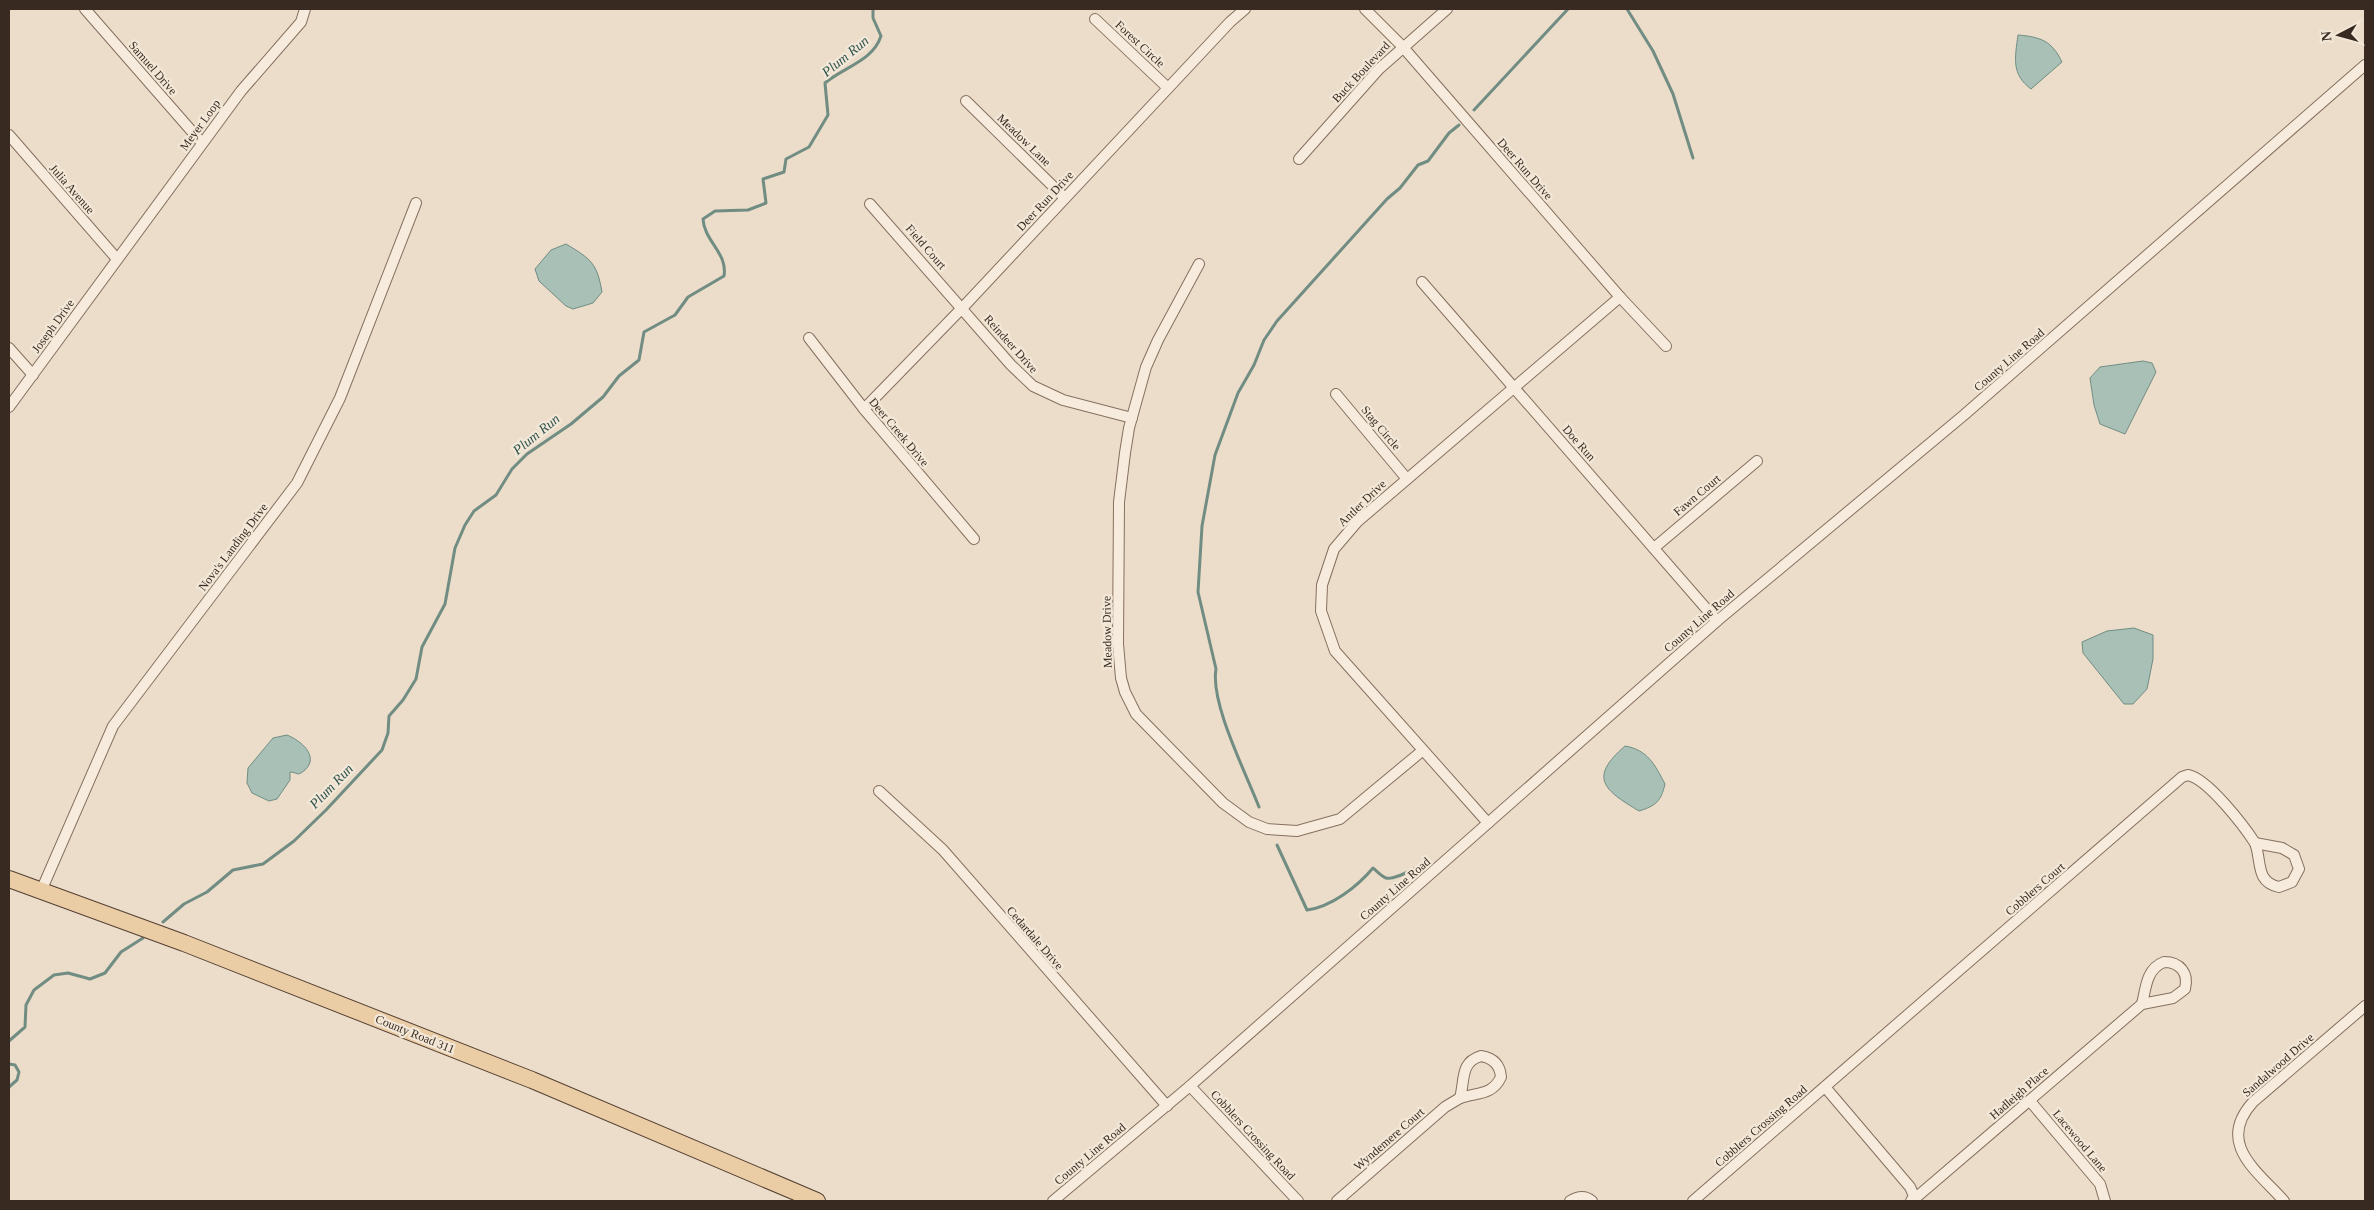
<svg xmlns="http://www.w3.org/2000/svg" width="2374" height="1210" font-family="'Times New Roman',serif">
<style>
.water{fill:#a9c0b7;stroke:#718d83}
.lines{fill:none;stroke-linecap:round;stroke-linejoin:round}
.stream{stroke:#718d83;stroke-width:3}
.street-casing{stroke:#86705f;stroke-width:12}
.primary-casing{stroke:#543f33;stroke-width:18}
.street{stroke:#f6ebdc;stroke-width:10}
.primary{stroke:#eacda5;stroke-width:16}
.labels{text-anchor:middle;stroke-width:4.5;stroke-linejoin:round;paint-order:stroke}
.street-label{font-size:12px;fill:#382a21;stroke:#f3e8d8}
.water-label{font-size:14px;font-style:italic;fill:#325650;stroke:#f3e8d8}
</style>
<rect width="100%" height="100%" fill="#ebddc9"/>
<g class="water">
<path d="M2018 35C2041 37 2052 41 2062 62L2031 89C2011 74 2015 58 2018 35Z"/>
<path d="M566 244C591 259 597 263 602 292L593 303 573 309 566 306 539 281 535 269 551 250Z"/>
<path d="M2143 361 2152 363 2156 372 2125 434 2100 424 2094 405 2090 378 2100 367Z"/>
<path d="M2134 628 2153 635V659L2147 689 2133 704H2124L2083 653 2082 642 2107 631Z"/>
<path d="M287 735C300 740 320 756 305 770 304 771 300 774 298 774 295 773 293 772 290 772V780L277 799 269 801 252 793 247 783 248 768 273 738Z"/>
<path d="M1625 746C1648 750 1655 765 1665 784 1661 801 1656 806 1639 811 1604 790 1588 778 1625 746Z"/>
</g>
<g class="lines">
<g class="stream">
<path d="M1627 9 1653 51 1673 94 1693 158"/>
<path d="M1474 110 1568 9"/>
<path d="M1259 807C1246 773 1210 703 1216 669L1198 592 1202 526 1215 455 1238 393 1254 365 1264 340 1277 321 1387 199 1400 188 1418 165 1428 161 1449 133 1459 125"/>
<path d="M1277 845 1307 910C1331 907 1357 887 1373 868 1377 871 1381 876 1386 878 1395 881 1419 865 1430 862"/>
<path d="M163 922 184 904 207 892 233 870 263 864 294 841 326 810 382 750 388 733 389 716 403 700 416 679 422 647 445 604 455 548 465 525 474 511 496 495 512 469 527 454 571 424 603 397 619 376 639 360 644 332 675 315 688 297 724 276C728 253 704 241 703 219L715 211 748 210 766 203 763 179 784 172 786 159 809 147 828 115 825 83C844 67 873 61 881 36L873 18V9"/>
<path d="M9 1041 25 1027 26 1005 34 990 54 975 68 973 90 979 105 973 121 952 143 938"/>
<path d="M9 1064 15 1065 19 1072 17 1080 9 1087"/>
</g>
<g class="street-casing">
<g id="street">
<path d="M85 9 202 143"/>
<path d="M1365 9 1402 46 1620 297 1666 346"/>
<path d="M1095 19 1168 88"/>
<path d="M966 101 1065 198"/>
<path d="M9 135 117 259"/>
<path d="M1299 159 1379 69 1447 9"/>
<path d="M870 204 1011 365 1033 386 1063 400 1132 418"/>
<path d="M1199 264 1158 340 1146 367 1129 428 1125 453 1119 502 1118 644 1121 678 1125 692 1136 714 1223 803 1249 822 1267 829 1297 831 1340 819 1422 751"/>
<path d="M1422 282 1717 621"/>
<path d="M809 338 864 409 974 539"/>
<path d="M9 348 33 375"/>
<path d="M1336 394 1407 479"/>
<path d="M9 407 241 91 301 22 305 9"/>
<path d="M864 409 967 303 1230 22 1245 9"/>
<path d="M1654 548 1757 461"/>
<path d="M879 791 943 850 1167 1106"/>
<path d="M1488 823 1335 651 1321 611 1322 585 1334 549 1357 522 1620 297"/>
<path d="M2255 843 2282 848 2294 855 2299 869 2292 882 2279 887C2255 882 2262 861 2255 843Z"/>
<path d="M41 891 113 726 297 483 340 398 416 203"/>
<path d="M2164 962C2180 962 2189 973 2185 989L2173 998 2142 1004C2146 988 2146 969 2164 962Z"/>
<path d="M1481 1056C1493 1058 1500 1065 1501 1077 1492 1096 1477 1092 1460 1098 1465 1080 1460 1062 1481 1056Z"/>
<path d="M1190 1086 1298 1201"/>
<path d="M1825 1087 1910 1187 1914 1196 1911 1201"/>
<path d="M2030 1101 2100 1184 2105 1201"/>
<path d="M1053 1201 1190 1086 1717 621 1964 415 2365 65"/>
<path d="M1337 1201 1445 1107 1460 1098"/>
<path d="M1570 1201C1578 1196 1585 1195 1592 1201"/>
<path d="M1693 1201 2182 777 2188 775C2208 779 2244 826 2255 843"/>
<path d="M1912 1201 2142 1004"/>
<path d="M2284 1201C2256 1170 2216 1143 2253 1102L2365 1006"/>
</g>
</g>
<g class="primary-casing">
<path id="primary" d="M9 879 184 943 532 1080 817 1201"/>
</g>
<use href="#street" class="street"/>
<use href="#primary" class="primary"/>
</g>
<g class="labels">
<g class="street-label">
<text transform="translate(1140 44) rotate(43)" y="4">Forest Circle</text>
<text transform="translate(153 68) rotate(49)" y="4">Samuel Drive</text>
<text transform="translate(1361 72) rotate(-47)" y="4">Buck Boulevard</text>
<text transform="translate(200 125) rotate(-54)" y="4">Meyer Loop</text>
<text transform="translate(1024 140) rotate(44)" y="4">Meadow Lane</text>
<text transform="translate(1525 169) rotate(49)" y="4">Deer Run Drive</text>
<text transform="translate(72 189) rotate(49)" y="4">Julia Avenue</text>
<text transform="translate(1045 201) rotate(-47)" y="4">Deer Run Drive</text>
<text transform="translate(926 247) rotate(49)" y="4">Field Court</text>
<text transform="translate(53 326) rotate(-54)" y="4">Joseph Drive</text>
<text transform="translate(1011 344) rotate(48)" y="4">Reindeer Drive</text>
<text transform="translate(2009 360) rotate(-41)" y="4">County Line Road</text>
<text transform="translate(1381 428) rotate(50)" y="4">Stag Circle</text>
<text transform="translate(899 432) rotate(50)" y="4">Deer Creek Drive</text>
<text transform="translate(1579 443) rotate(49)" y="4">Doe Run</text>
<text transform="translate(1697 495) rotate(-40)" y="4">Fawn Court</text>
<text transform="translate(1362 503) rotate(-44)" y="4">Antler Drive</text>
<text transform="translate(233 547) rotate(-53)" y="4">Nova's Landing Drive</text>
<text transform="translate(1699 621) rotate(-41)" y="4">County Line Road</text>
<text transform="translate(1107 632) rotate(-91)" y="4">Meadow Drive</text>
<text transform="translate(1395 889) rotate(-41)" y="4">County Line Road</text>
<text transform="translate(2035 889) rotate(-41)" y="4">Cobblers Court</text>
<text transform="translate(1035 938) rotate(49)" y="4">Cedardale Drive</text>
<text transform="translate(415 1034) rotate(22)" y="4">County Road 311</text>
<text transform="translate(2278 1065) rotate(-41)" y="4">Sandalwood Drive</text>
<text transform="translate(2019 1093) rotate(-41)" y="4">Hadleigh Place</text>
<text transform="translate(1761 1126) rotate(-41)" y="4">Cobblers Crossing Road</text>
<text transform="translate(1253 1135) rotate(47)" y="4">Cobblers Crossing Road</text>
<text transform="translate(1389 1139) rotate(-41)" y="4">Wyndemere Court</text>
<text transform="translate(2080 1141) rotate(50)" y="4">Lacewood Lane</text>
<text transform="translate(1090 1154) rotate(-40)" y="4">County Line Road</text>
</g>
<g class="water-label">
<text transform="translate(845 56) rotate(-39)" y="5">Plum Run</text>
<text transform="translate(536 434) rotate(-39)" y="5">Plum Run</text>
<text transform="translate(331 786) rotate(-46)" y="5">Plum Run</text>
</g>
</g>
<rect width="2374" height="1210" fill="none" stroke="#382a21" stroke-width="20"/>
<g transform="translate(2339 35) rotate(264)" stroke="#f3e8d8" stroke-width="4" paint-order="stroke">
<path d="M0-4L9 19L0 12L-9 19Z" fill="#382a21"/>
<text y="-8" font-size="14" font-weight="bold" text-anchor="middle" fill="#382a21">N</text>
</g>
</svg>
